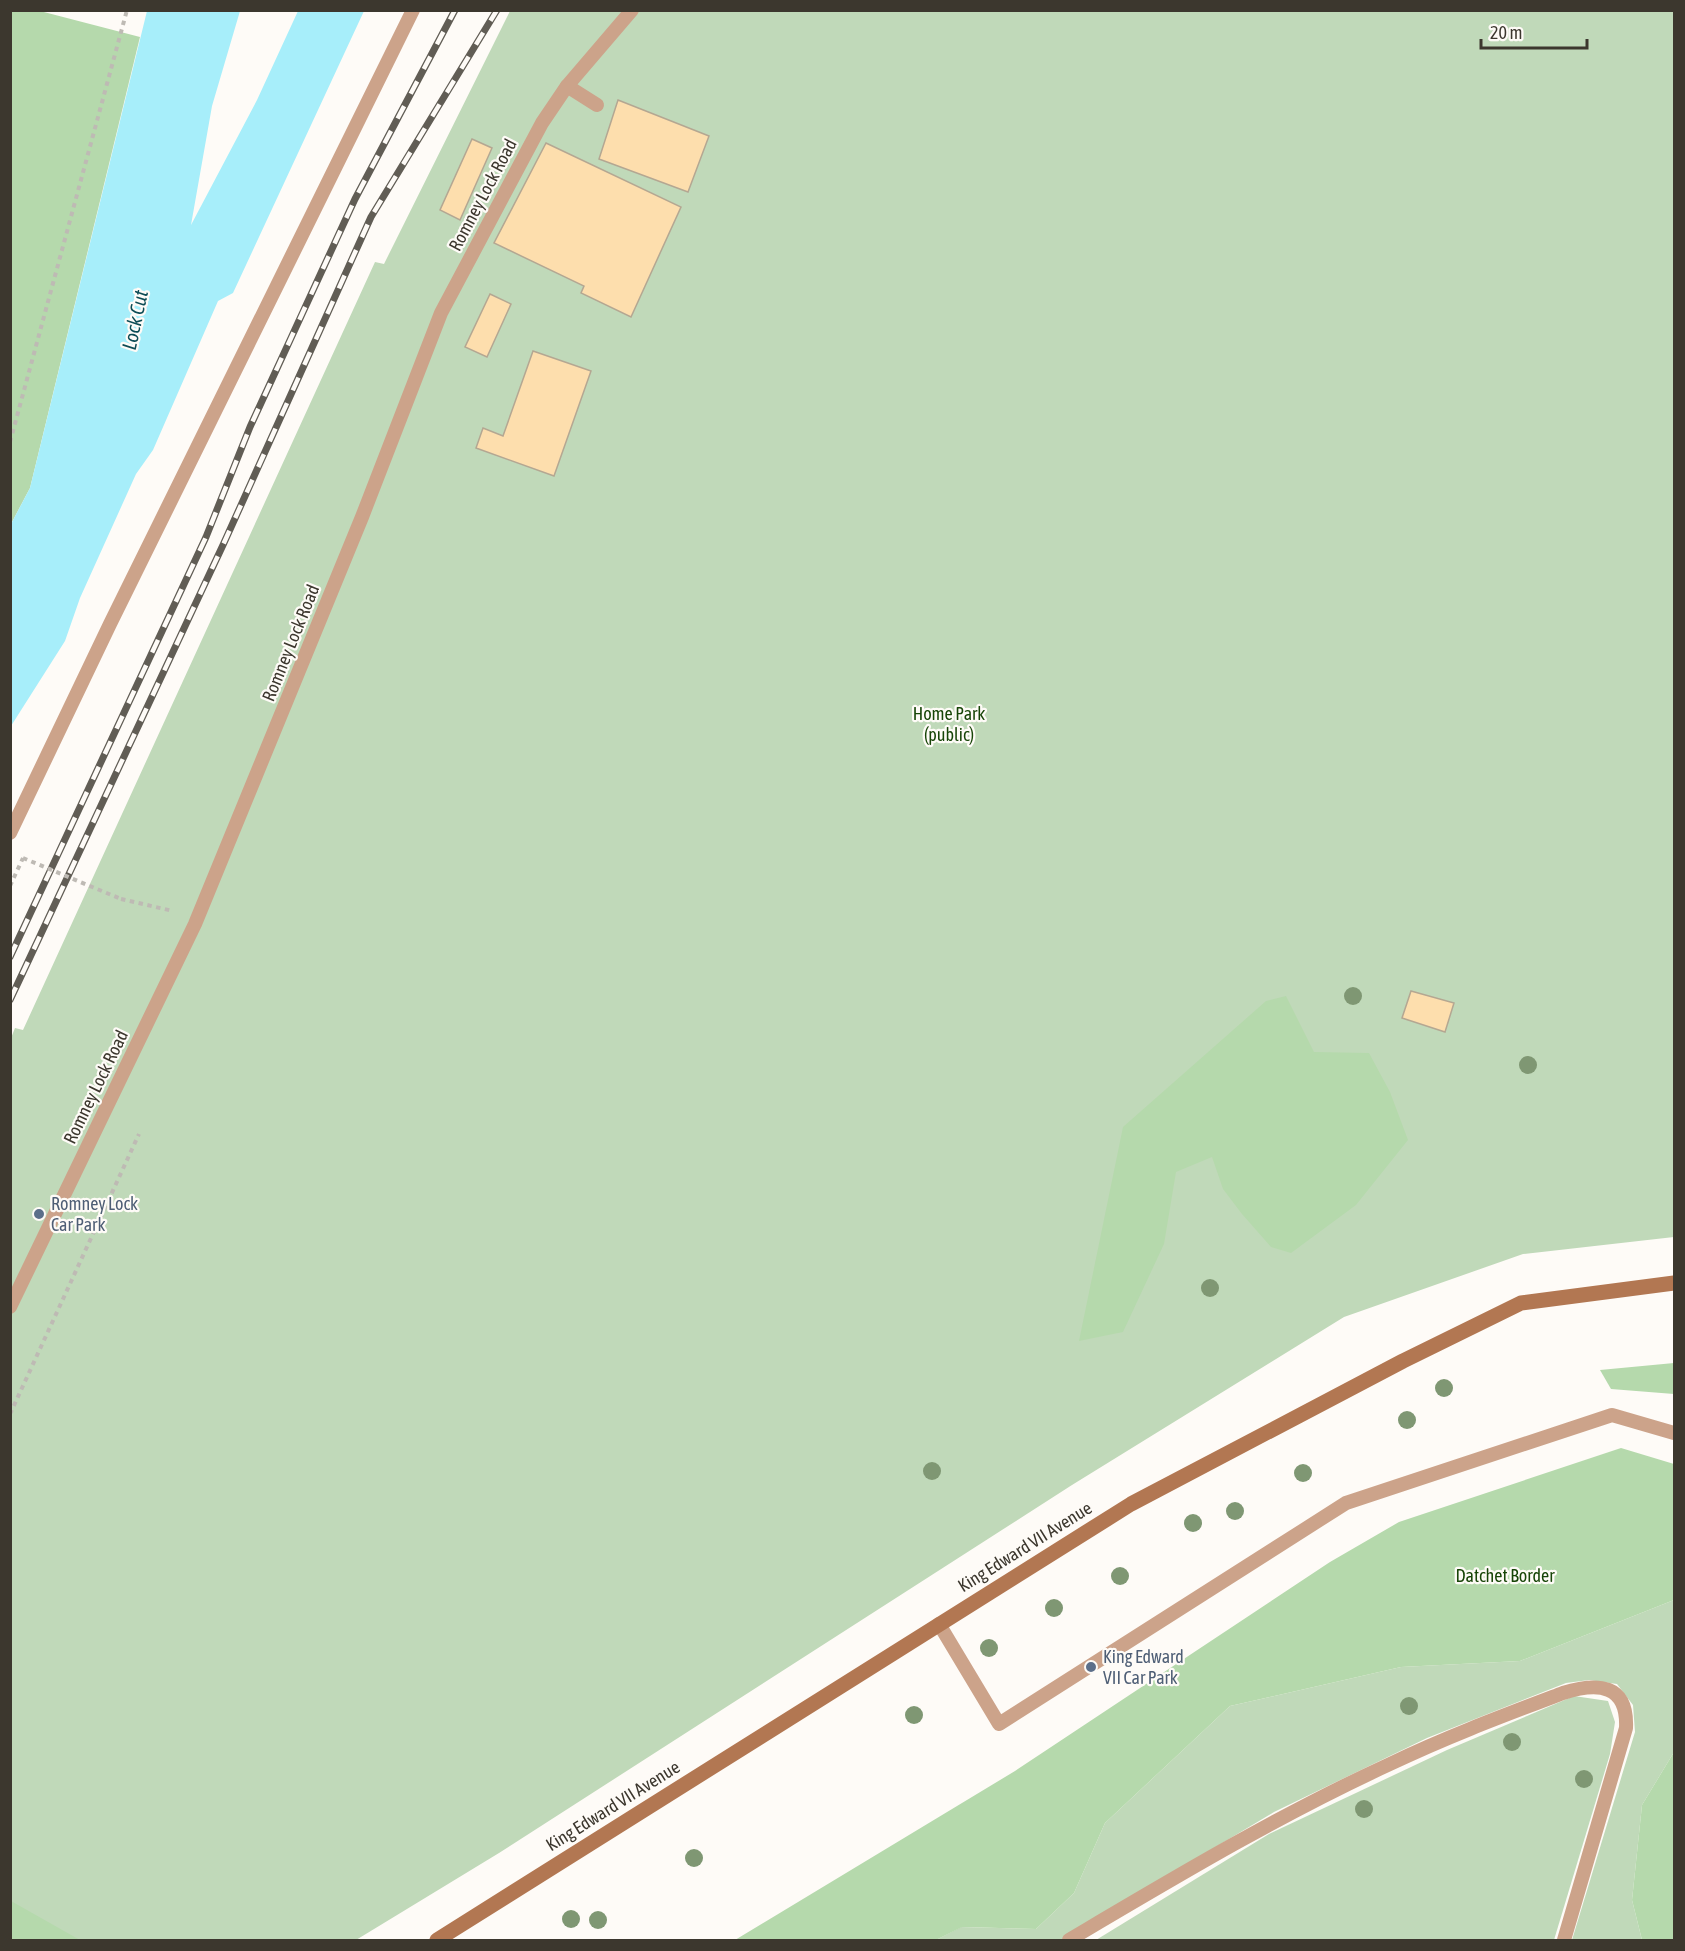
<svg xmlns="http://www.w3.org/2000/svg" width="1685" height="1951" font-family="'Asap Condensed',sans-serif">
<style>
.green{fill:#c0d9b9}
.forest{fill:#b5d9ac}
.water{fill:#a7eefa}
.building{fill:#fddead;stroke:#b4a792;stroke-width:1.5}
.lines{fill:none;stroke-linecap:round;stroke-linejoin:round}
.path{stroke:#bebab4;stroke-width:4;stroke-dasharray:4.5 4.5;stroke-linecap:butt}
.lane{stroke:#cca38a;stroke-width:14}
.secondary{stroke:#b27752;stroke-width:15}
.rail-casing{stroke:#615d55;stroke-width:7}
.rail{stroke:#fefbf7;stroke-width:4.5;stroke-dasharray:14;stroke-linecap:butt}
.path-bridge{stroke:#bebab4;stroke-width:4;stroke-dasharray:4.5 4.5;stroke-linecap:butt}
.tree{fill:#7f9773}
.service-dot{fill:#5c6f8a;stroke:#fefbf7;stroke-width:2}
.labels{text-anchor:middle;stroke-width:4.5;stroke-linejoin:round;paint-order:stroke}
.street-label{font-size:18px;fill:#3c372e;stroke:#fefbf7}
.park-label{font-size:18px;fill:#174507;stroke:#fefbf7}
.service-label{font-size:18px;fill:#4e5e75;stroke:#fefbf7;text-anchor:start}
.water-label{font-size:20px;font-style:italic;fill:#0d4c55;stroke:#fefbf7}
</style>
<rect width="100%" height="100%" fill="#fefbf7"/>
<g class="green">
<path d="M510 11H1674V1237L1523 1254 1344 1317 1072 1485 499 1853 356 1940H11V1038L15 1028 23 1030 375 262 384 264Z"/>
<path d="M1674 1600V1752L1642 1805 1632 1900 1642 1940H1572L1635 1732 1633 1705 1617 1684 1589 1680 1566 1683 1427 1738 1274 1812 1060 1940H936L961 1927 1036 1929 1074 1893 1105 1823 1230 1706 1401 1667 1520 1661Z"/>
<path d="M1574 1696 1608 1701 1615 1722 1610 1754 1554 1940H1096L1269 1834 1447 1750Z"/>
</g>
<g class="forest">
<path d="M11 11H40L140 37 30 488 11 524Z"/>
<path d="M1286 996 1314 1052 1369 1053 1390 1092 1408 1140 1356 1205 1291 1253 1271 1247 1242 1214 1223 1189 1212 1157 1176 1172 1164 1244 1123 1332 1079 1341 1123 1127 1266 1001Z"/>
<path d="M1674 1363V1394L1611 1389 1600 1370Z"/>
<path d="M1621 1448 1674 1464V1600L1520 1661 1401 1667 1230 1706 1105 1823 1074 1893 1036 1929 962 1927 936 1940H735L1015 1771 1330 1562 1399 1522Z"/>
<path d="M1674 1752V1940H1642L1632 1900 1642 1805Z"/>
<path d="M11 1901 80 1940H11Z"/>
</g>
<path class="water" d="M147 11H240L212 106 191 225 257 100 298 11H364L233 293 218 301 153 450 136 474 80 598 65 641 11 726V524L30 488Z"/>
<g class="building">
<path d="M618 100 709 136 688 192 599 159Z"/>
<path d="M472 139 492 148 460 220 440 210Z"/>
<path d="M546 143 681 207 631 317 581 293 584 286 494 243Z"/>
<path d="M490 294 511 304 487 357 465 347Z"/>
<path d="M533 351 591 371 554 476 476 448 483 428 503 436Z"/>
<path d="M1411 991 1454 1003 1445 1032 1402 1018Z"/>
</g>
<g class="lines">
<g class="path">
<path d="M10 442 127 10"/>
<path d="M10 886 23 858"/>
<path d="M121 899 173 911"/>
<path d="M10 1414 139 1134"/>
</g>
<g class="lane">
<path d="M567 86 597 105"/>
<path d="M10 833 110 624 413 10"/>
<path d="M10 1307 195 924 362 517 441 313 542 123 567 86 632 10"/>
<path d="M939 1624 999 1724 1346 1503 1612 1415 1674 1433"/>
<path d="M1069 1940C1174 1878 1279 1815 1390 1764 1446 1737 1505 1715 1563 1693 1598 1682 1628 1684 1626 1728L1564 1940"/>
</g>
<path class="secondary" d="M437 1940 1131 1504 1403 1361 1521 1303 1674 1283"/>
<g class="rail-casing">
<g id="rail">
<path d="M10 957 206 537 250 427 355 199 455 10"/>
<path d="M10 1000 223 545 371 217 497 10"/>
</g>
</g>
<use href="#rail" class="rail"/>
<path class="path-bridge" d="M23 858 121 899"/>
</g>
<g class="tree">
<circle cx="1353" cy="996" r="9"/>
<circle cx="1528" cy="1065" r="9"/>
<circle cx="1210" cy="1288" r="9"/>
<circle cx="1444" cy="1388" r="9"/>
<circle cx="1407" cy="1420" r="9"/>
<circle cx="932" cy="1471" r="9"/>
<circle cx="1303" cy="1473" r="9"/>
<circle cx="1235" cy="1511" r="9"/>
<circle cx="1193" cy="1523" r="9"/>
<circle cx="1120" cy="1576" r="9"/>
<circle cx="1054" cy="1608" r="9"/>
<circle cx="989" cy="1648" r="9"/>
<circle cx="1409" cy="1706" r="9"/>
<circle cx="914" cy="1715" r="9"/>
<circle cx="1512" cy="1742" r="9"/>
<circle cx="1584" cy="1779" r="9"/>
<circle cx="1364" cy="1809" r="9"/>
<circle cx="694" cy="1858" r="9"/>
<circle cx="571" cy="1919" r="9"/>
<circle cx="598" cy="1920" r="9"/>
</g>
<g class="service-dot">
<circle cx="39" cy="1214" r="6"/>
<circle cx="1091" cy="1667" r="6"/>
</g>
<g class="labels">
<g class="street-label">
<text transform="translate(483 195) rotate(-62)" y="6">Romney Lock Road</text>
<text transform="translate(291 643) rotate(-68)" y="6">Romney Lock Road</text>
<text transform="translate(96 1087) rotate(-64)" y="6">Romney Lock Road</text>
<text transform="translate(1025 1547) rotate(-32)" y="6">King Edward VII Avenue</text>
<text transform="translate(613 1806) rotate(-32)" y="6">King Edward VII Avenue</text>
</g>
<g class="park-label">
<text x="949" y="720">Home Park<tspan x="949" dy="21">(public)</tspan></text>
<text x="1505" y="1582">Datchet Border</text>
</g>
<g class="service-label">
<text x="51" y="1210">Romney Lock<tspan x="51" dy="21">Car Park</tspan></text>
<text x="1103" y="1663">King Edward<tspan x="1103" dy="21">VII Car Park</tspan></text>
</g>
<g class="water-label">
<text transform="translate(135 320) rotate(-78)" y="7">Lock Cut</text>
</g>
</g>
<rect width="1685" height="1951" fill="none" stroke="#3c372e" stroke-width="24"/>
<path d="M1481 39v9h106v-9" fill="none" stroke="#3c372e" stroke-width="3"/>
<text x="1490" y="39" font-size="18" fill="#3c372e" stroke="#fefbf7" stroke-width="4.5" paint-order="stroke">20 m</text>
</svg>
